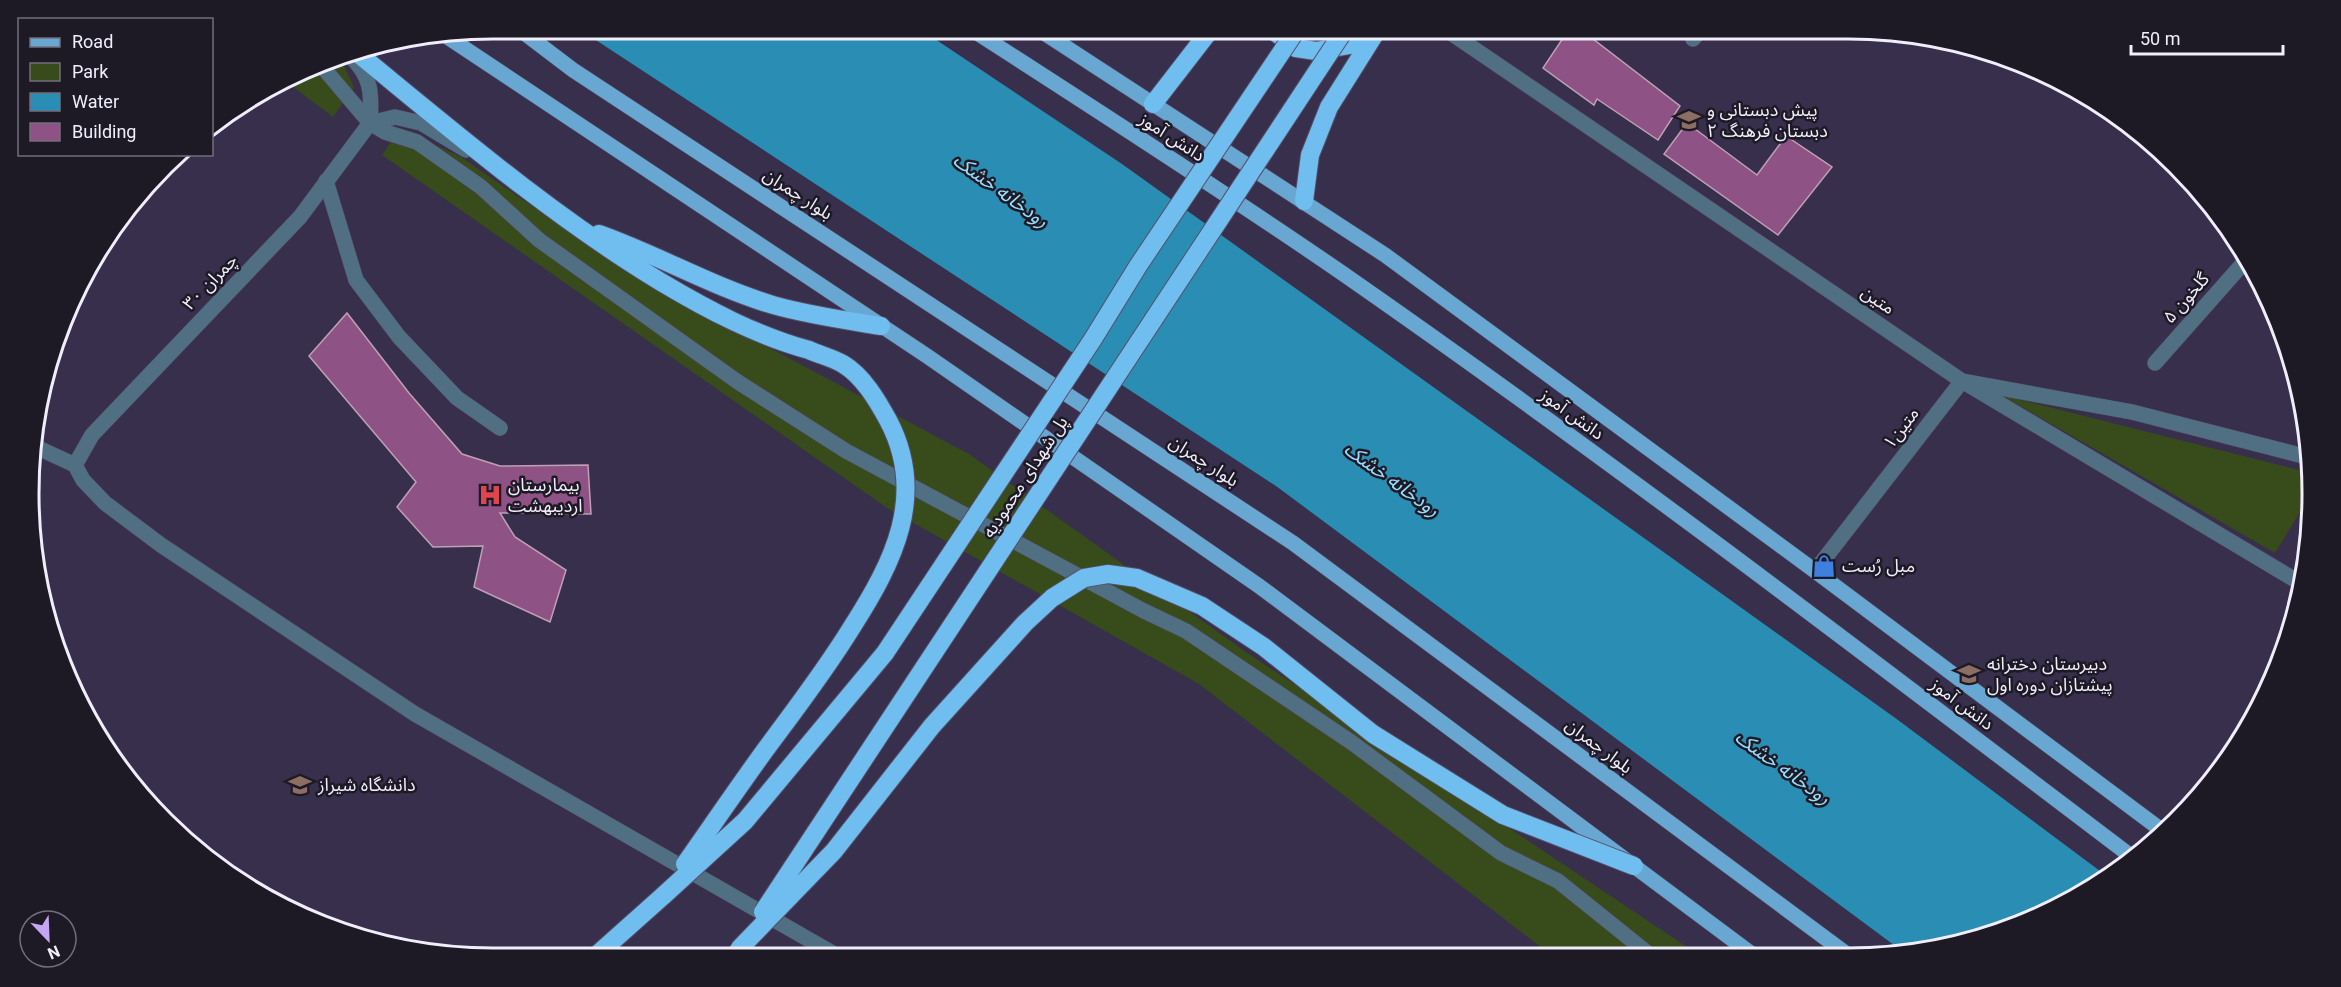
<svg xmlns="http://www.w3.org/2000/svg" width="2341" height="987" font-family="Roboto,'Noto Sans Arabic',sans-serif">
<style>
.green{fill:#374b1b}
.water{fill:#2a8eb4}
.building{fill:#8e5284;stroke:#bfa0b8;stroke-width:1.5}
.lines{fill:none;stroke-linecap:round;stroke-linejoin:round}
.minor-casing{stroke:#554e67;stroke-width:16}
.major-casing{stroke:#554e67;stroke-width:16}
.highway-casing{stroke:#554e67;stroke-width:20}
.minor{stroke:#516f83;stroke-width:15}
.major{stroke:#68a7d1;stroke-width:15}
.highway{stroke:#70bdf0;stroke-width:18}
.highway-bridge-casing{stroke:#554e67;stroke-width:20;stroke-linecap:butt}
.highway-bridge{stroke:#70bdf0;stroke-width:18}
.labels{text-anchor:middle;stroke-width:5;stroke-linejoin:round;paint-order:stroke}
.poi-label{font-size:18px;fill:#f1eefc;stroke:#1d1a26;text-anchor:start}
.street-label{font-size:18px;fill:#f1eefc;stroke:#1d1a26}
.water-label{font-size:20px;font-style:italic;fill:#97dcfb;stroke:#1d1a26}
.rim{fill:none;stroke:#f1eefc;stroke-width:3}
</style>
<rect width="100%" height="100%" fill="#372f4b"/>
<g class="green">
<path d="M336 57 343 64 354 87 333 117 284 80Z"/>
<path d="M400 128 461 157 627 272 969 454 1246 652 1699 955H1551L1199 684 887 508 382 155Z"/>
<path d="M2001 395 2311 473V494L2275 553Z"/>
</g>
<path class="water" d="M579 29H920L1122 164 1898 720 2104 874 2026 923 1906 954 1276 486Z"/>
<g class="building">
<path d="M1569 29 1575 34 1580 29 1680 106 1658 140 1597 99 1594 105 1543 68Z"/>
<path d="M1687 123 1757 175 1786 136 1832 167 1778 235 1664 154Z"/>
<path d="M347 313 409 393 462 454 500 466 588 465 591 514 500 513 515 537 566 570 550 622 474 587 483 546 433 547 397 507 416 482 309 356Z"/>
</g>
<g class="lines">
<g class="minor-casing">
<g id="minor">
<path d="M1445 29 1962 381 2302 584"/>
<path d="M1693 39 1702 29"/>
<path d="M349 55C372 76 372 94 370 123"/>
<path d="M320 64 370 123 385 132 417 142 481 187 539 240 738 382 846 451 1144 611 1186 631 1351 742 1501 853 1558 881 1650 955"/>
<path d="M370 123 395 117 421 123 466 150"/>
<path d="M326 181 356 280 399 337 457 398 500 428"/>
<path d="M2155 363 2247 259"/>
<path d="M36 447 75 465 83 480 105 503 161 545 415 714 841 958"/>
<path d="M75 465 92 435 300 217 370 123"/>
<path d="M1815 571 1962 381 2132 412 2311 458"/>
<path d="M2297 580 2306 566"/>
</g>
</g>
<g class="major-casing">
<g id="major">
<path d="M519 29 573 70 1293 543 1848 955"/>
<path d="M971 29C1095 109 1220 189 1342 273 1611 460 1871 659 2132 857"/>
<path d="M1038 29 1385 255 1815 571 2164 832"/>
<path d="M446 36 927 356 1259 586 1753 955"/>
</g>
</g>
<g class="highway-casing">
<g id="highway">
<path d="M1271 29 1296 48 1316 51 1350 45 1372 29"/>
<path d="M355 51C454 132 552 216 661 282 708 310 757 336 809 350"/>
<path d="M1153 104 1211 29"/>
<path d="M1304 201 1310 155 1329 107 1378 29"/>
<path d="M599 234C658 255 713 287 773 305 808 315 844 320 881 326"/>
<path d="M599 953 664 895"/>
</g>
</g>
<use href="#minor" class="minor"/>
<use href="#major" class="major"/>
<use href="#highway" class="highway"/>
<g class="highway-bridge-casing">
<g id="highway-bridge">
<path d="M685 864C711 827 737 789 763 753 794 711 825 671 852 627 893 563 928 495 888 420 877 400 863 376 843 364 833 358 820 355 809 350"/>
<path d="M664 895 745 821 885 653 1093 339 1138 266 1297 29"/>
<path d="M763 912 1345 29"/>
<path d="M739 949 834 851 932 726 1025 623 1052 598 1084 578 1108 574 1137 578 1202 606 1264 647 1373 734 1503 815 1634 866"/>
</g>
</g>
<use href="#highway-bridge" class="highway-bridge"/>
</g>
<defs>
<g id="school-bare" transform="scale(1.8)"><path d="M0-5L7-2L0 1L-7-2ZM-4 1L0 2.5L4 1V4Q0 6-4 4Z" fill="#8d6e63" stroke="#1d1a26" stroke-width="2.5" paint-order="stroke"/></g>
<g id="hospital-bare" transform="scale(1.8)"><path d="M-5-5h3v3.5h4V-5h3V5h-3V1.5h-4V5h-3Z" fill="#e0444e" stroke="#1d1a26" stroke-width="2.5" paint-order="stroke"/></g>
<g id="shop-bare" transform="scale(1.8)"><path d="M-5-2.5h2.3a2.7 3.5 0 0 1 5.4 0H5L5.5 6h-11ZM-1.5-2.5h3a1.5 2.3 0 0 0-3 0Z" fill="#3f7fe0" stroke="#1d1a26" stroke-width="2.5" paint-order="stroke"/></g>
<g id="university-bare" transform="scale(1.8)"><path d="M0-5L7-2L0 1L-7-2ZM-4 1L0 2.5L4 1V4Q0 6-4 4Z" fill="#8d6e63" stroke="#1d1a26" stroke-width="2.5" paint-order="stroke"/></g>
</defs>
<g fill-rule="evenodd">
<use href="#school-bare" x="1689" y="120"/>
<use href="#hospital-bare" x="490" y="495"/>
<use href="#shop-bare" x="1824" y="566"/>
<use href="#school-bare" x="1969" y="674"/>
<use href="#university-bare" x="300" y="785"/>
</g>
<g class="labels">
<g class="poi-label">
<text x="1707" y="116">پیش دبستانی و<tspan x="1707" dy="21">دبستان فرهنگ ۲</tspan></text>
<text x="508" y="491">بیمارستان<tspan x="508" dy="21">اردیبهشت</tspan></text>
<text x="1842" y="572">مبل رُست</text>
<text x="1987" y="670">دبیرستان دخترانه<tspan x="1987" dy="21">پیشتازان دوره اول</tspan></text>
<text x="318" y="791">دانشگاه شیراز</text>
</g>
<g class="street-label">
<text transform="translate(1172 137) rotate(33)" y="6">دانش آموز</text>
<text transform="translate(798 194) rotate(33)" y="6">بلوار چمران</text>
<text transform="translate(210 282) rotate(-46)" y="6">۳۰ چمران</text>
<text transform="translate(2186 298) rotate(-49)" y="6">۵ گلخون</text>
<text transform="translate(1878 300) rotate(34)" y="6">متین</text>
<text transform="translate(1572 414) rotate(36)" y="6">دانش آموز</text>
<text transform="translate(1901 428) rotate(-53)" y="6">متین۱</text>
<text transform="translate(1204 461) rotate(33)" y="6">بلوار چمران</text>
<text transform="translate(1025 477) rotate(-57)" y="6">پل شهدای محمودیه</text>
<text transform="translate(1962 704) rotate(37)" y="6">دانش آموز</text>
<text transform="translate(1599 746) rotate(37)" y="6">بلوار چمران</text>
</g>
<g class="water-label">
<text transform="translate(1001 190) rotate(36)" y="7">رودخانه خشک</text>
<text transform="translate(1392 479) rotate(36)" y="7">رودخانه خشک</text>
<text transform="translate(1783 767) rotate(36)" y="7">رودخانه خشک</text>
</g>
</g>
<path d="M0 0H2341V987H0ZM493 39H1848A454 454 0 0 1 2302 493V494A454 454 0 0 1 1848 948H493A454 454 0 0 1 39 494V493A454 454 0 0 1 493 39Z" fill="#1d1a26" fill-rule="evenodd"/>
<path class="rim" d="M493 39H1848A454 454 0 0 1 2302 493V494A454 454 0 0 1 1848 948H493A454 454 0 0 1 39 494V493A454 454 0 0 1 493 39Z"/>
<rect x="18" y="18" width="195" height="138" fill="#1d1a26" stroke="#726f7c" stroke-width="1.5"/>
<rect x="30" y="38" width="30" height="9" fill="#68a7d1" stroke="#726f7c" stroke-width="1.5"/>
<text x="72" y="48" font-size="18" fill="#f1eefc">Road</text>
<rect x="30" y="63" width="30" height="18" fill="#374b1b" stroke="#726f7c" stroke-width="1.5"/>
<text x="72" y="78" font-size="18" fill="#f1eefc">Park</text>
<rect x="30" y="93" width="30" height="18" fill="#2a8eb4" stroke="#726f7c" stroke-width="1.5"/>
<text x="72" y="108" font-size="18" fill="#f1eefc">Water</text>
<rect x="30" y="123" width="30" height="18" fill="#8e5284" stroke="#726f7c" stroke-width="1.5"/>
<text x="72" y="138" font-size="18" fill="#f1eefc">Building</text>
<g transform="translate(48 939) rotate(157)"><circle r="28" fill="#1d1a26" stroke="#726f7c" stroke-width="1.5"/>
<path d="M0-4.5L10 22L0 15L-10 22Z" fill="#c5a6f0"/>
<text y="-9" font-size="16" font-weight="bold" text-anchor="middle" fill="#f1eefc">N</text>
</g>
<path d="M2131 45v9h152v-9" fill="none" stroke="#f1eefc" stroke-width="3"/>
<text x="2140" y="45" font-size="18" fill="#f1eefc" stroke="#1d1a26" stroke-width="4.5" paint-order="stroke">50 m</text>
</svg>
